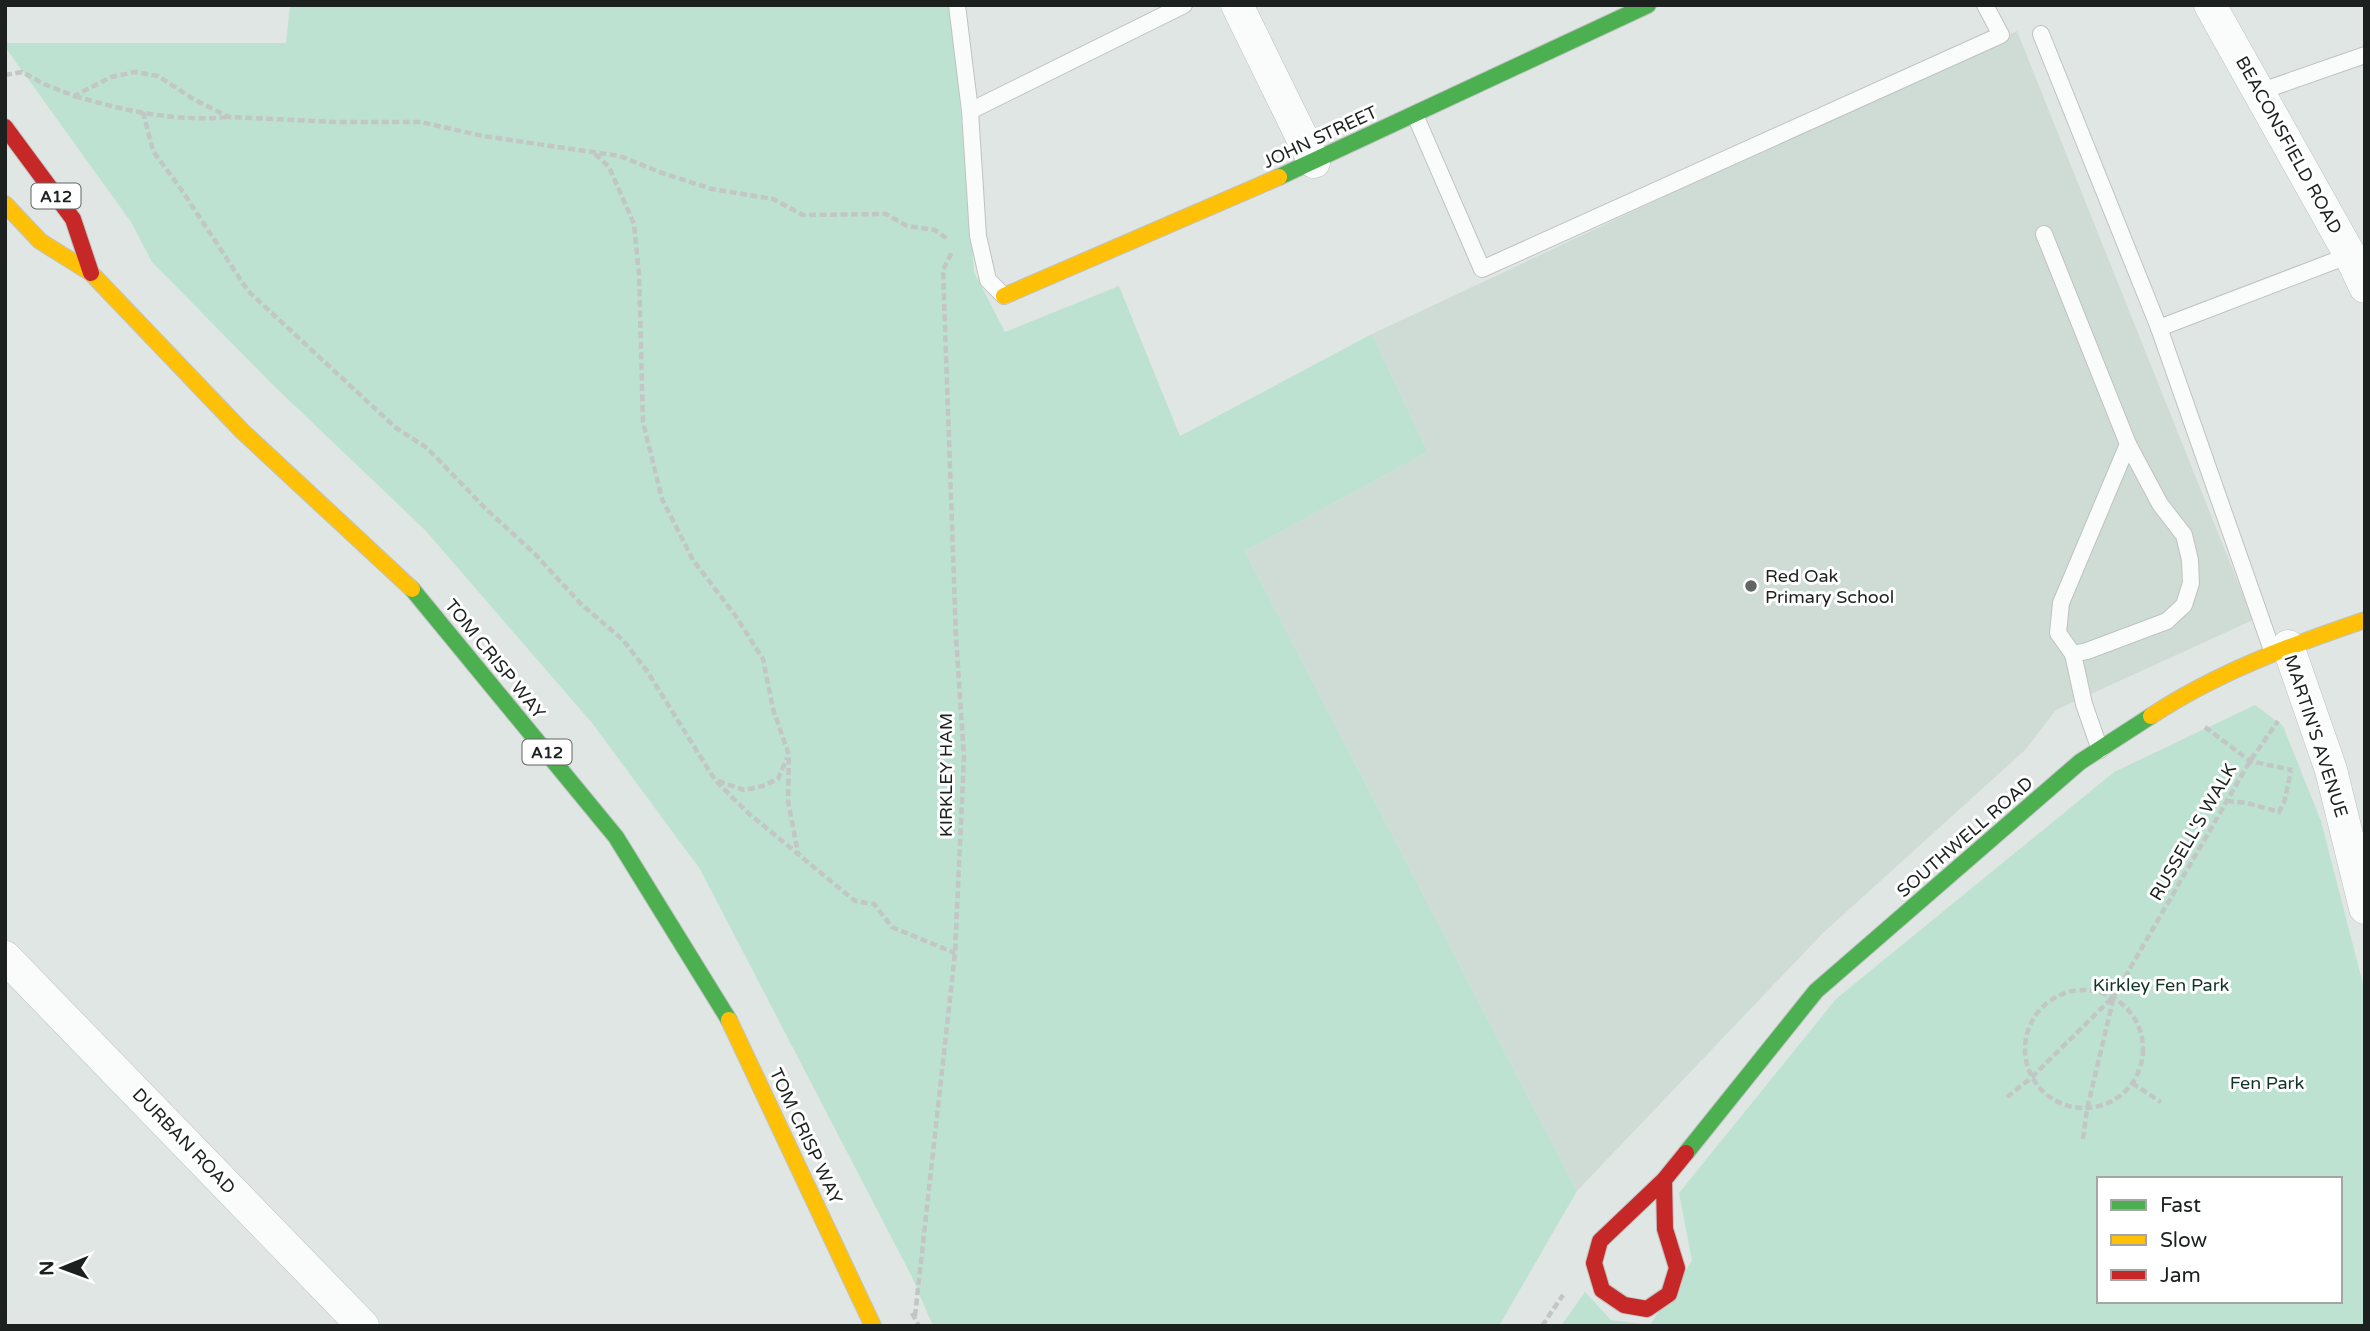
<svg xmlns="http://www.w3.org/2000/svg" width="2370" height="1331" font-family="'Varela Round',sans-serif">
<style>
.built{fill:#cfdcd6}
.green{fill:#bee2d2;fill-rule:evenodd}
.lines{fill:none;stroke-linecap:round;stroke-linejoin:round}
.lane-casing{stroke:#bec3c1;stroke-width:18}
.street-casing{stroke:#bec3c1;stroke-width:33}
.fast-casing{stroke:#bec3c1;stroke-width:18}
.slow-casing{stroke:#bec3c1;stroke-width:18}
.jam-casing{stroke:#bec3c1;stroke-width:18}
.path{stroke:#c2c6c4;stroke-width:4.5;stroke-dasharray:7 3.5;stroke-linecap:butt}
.lane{stroke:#fafbfb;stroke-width:16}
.street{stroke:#fafbfb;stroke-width:32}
.fast{stroke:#4caf50;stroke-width:16}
.slow{stroke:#ffc107;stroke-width:16}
.jam{stroke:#c62828;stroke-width:16}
.poi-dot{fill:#616664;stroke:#fff;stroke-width:2.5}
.labels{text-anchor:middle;stroke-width:6;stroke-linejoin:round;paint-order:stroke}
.shield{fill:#fff;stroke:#606462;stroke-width:2}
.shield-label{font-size:16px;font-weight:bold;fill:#1c211f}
.street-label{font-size:18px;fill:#1c211f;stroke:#fff}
.poi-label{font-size:18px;fill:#1c211f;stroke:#fff;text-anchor:start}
.park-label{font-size:18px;fill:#123327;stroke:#fff}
</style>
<rect width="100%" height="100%" fill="#e0e6e3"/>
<path class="built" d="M2017 31 2253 620 2056 710 2025 750 1823 933 1577 1191 1245 551 1428 452 1372 334Z"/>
<g class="green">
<path d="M290 5H952L974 272 1005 332 1119 286 1180 436 1372 334 1428 452 1245 551 1577 1191 1499 1326H933L912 1277 700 869 592 723 425 530 273 385 152 262 131 222 5 47V43H286Z"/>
<path d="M2255 705 2283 726 2321 821 2365 992V1326H1561L1585 1292 1611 1320 1650 1325 1692 1261 1679 1193 1836 999 2114 772ZM2099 1179H2340V1301H2099Z"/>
</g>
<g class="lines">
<g class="lane-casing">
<g id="lane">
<path d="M957 5 970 111 978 236 988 280 1004 296"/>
<path d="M2041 34 2159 328 2273 653"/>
<path d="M2259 92 2365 55"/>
<path d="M970 111 1184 5"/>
<path d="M1415 115 1482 269 2001 35 1985 5"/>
<path d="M2044 234 2128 444 2160 504 2184 535 2190 560 2191 583 2184 605 2167 621 2087 651 2073 654 2084 704 2100 750"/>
<path d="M2159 328 2350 255"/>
<path d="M2073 654 2058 633 2061 603 2128 444"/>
</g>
</g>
<g class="street-casing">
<g id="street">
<path d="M1237 5 1314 162"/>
<path d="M2210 5 2350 255 2365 287"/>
<path d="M2288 646 2331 770 2365 908"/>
<path d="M5 957 363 1326"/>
</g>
</g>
<g class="fast-casing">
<g id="fast">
<path d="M1279 177 1648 5"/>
<path d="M412 589 616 837 729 1020"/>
<path d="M1686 1153 1816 991 2080 762 2151 716"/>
</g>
</g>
<g class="slow-casing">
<g id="slow">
<path d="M5 204 40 241 91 273 242 431 412 589"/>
<path d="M1004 296 1279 177"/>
<path d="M2151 716C2216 673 2291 645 2365 620"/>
<path d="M729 1020 873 1326"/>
</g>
</g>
<g class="jam-casing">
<g id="jam">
<path d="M5 127 73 219 91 273"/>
<path d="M1664 1180 1665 1229 1677 1268 1669 1294 1647 1309 1624 1305 1602 1290 1594 1263 1600 1241 1664 1180 1686 1153"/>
</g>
</g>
<g class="path">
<path d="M5 75 22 72 44 84 74 96 111 77 135 72 158 76 195 100 229 117 335 122H421L483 136 620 156 662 173 712 189 773 199 803 215 886 214 907 226 935 230 949 240"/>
<path d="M75 96C124 111 177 122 228 117"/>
<path d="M143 112 153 151 183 192 248 291 396 428 427 448 485 508 535 554 581 604 623 640 647 671 715 780 747 812 855 901 874 904 892 927 955 953"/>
<path d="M595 154 609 167 634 224 639 274 643 422 662 499 693 560 735 615 763 659 773 709 789 755 788 801 798 853"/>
<path d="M2205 727 2250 761 2292 770"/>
<path d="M718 781 744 790 763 786 778 779 787 758"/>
<path d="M2227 801 2247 803 2279 812 2284 803 2291 771"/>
<circle cx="2084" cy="1049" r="59"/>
<path d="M2132 1083 2161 1102"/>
<path d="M2007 1097 2031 1078 2113 997"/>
<path d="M2083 1139 2087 1109 2114 996 2250 761 2278 721"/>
<path d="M912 1313 919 1326"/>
<path d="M915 1316 955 953 964 757 956 637 943 270 952 252"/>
<path d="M1542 1326 1563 1295"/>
</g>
<use href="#lane" class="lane"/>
<use href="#street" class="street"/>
<use href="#fast" class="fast"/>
<use href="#slow" class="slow"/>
<use href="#jam" class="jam"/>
</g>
<circle class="poi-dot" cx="1751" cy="586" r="7"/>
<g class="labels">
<g class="shield">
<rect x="31.5" y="183.5" width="49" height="25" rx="5"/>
<rect x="522.5" y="739.5" width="49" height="25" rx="5"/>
</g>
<g class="shield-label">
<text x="56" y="202">A12</text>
<text x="547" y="758">A12</text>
</g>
<g class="street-label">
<text transform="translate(1320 137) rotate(-25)" y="6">JOHN STREET</text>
<text transform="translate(2289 145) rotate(61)" y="6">BEACONSFIELD ROAD</text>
<text transform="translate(495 659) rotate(51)" y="6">TOM CRISP WAY</text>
<text transform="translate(2316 736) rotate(72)" y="6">MARTIN'S AVENUE</text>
<text transform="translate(946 775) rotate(-90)" y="6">KIRKLEY HAM</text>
<text transform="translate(2193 832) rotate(-60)" y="6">RUSSELL'S WALK</text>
<text transform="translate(1965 837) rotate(-41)" y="6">SOUTHWELL ROAD</text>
<text transform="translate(806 1136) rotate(65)" y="6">TOM CRISP WAY</text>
<text transform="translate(184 1141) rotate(46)" y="6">DURBAN ROAD</text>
</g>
<g class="poi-label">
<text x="1765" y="582">Red Oak<tspan x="1765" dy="21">Primary School</tspan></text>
</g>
<g class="park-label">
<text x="2161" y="991">Kirkley Fen Park</text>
<text x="2267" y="1089">Fen Park</text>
</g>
</g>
<rect width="2370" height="1331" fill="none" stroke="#1c211f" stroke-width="14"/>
<rect x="2097" y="1177" width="245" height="126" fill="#ffffff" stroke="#a4a6a5" stroke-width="2"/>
<rect x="2111" y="1200" width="35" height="10" fill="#4caf50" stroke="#a4a6a5" stroke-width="2"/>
<text x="2160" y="1212" font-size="21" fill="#1c211f">Fast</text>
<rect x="2111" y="1235" width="35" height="10" fill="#ffc107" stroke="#a4a6a5" stroke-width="2"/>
<text x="2160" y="1247" font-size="21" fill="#1c211f">Slow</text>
<rect x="2111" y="1270" width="35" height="10" fill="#c62828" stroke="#a4a6a5" stroke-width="2"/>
<text x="2160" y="1282" font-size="21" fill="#1c211f">Jam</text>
<g transform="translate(63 1268) rotate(269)" stroke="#ffffff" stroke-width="5" paint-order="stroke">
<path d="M0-5L12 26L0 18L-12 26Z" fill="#1c211f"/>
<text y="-10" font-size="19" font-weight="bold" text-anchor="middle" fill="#1c211f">N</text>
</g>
</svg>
